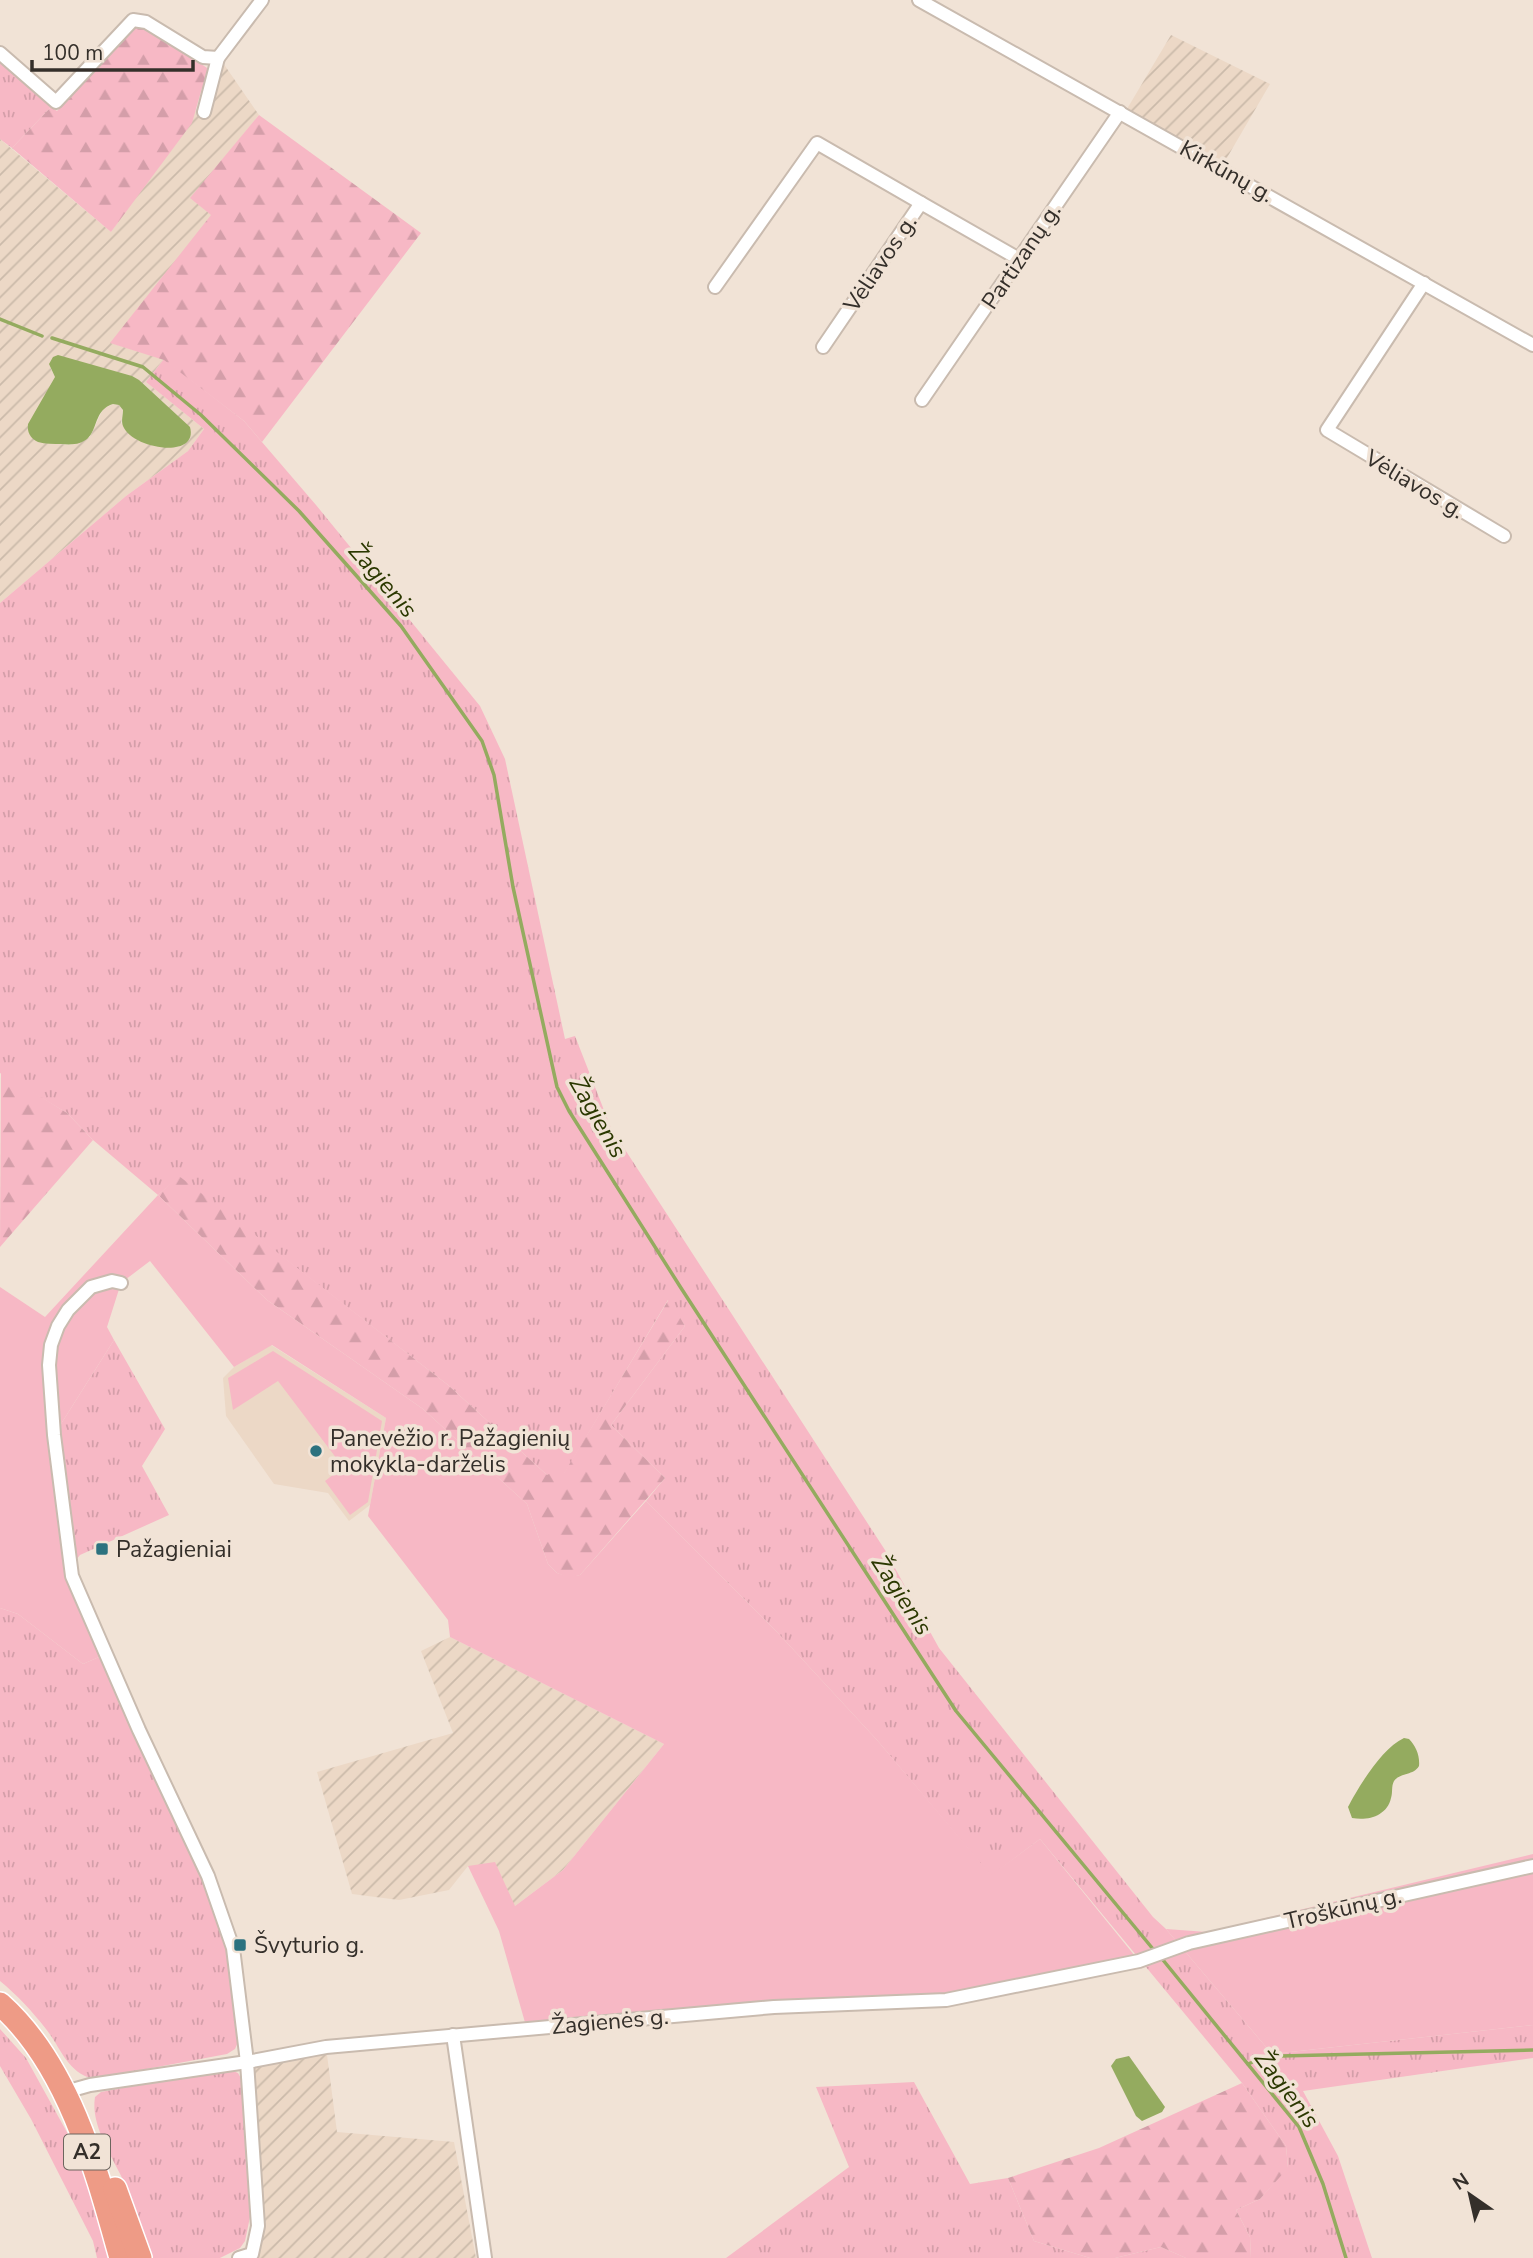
<svg xmlns="http://www.w3.org/2000/svg" width="1533" height="2258" font-family="'Nunito Sans',sans-serif">
<style>
.built{fill:#ecd8c6}
.industrial{fill:url(#industrial-furrows);fill-rule:evenodd}
.grass{fill:url(#grass-tufts)}
.forest{fill:url(#forest-firs)}
.green{fill:#f7b8c5}
.water{fill:#94ab5f}
.lines{fill:none;stroke-linecap:round;stroke-linejoin:round}
.stream{stroke:#94ab5f;stroke-width:3.5}
.street-casing{stroke:#c9bbaf;stroke-width:16}
.highway-casing{stroke:#fff;stroke-width:26}
.street{stroke:#fff;stroke-width:12}
.highway{stroke:#ee9b86;stroke-width:23}
.poi-dot{fill:#2c727f;stroke:#f1e3d6;stroke-width:2.5}
.labels{text-anchor:middle;stroke-width:7;stroke-linejoin:round;paint-order:stroke}
.shield{fill:#f1e3d6;stroke:#6d655e;stroke-width:2}
.shield-label{font-size:21px;font-weight:bold;fill:#342f2a}
.street-label{font-size:23px;fill:#342f2a;stroke:#f1e3d6}
.poi-label{font-size:23px;fill:#342f2a;stroke:#f1e3d6;text-anchor:start}
.water-label{font-size:24px;font-style:italic;fill:#2b3800;stroke:#f1e3d6}
</style>
<defs>
<pattern id="industrial-furrows" width="10" height="10" patternUnits="userSpaceOnUse" patternTransform="scale(1.75)"><rect width="10" height="10" fill="#ecd8c6"/><path d="M-1 1l2-2M0 10L10 0M9 11l2-2" fill="none" stroke="#cbbaaa"/></pattern>
<pattern id="grass-tufts" width="24" height="20" patternUnits="userSpaceOnUse" patternTransform="scale(1.75)"><rect width="24" height="20" fill="#f7b8c5"/><path d="M3 7l-1-3M5 7V3M7 7l1-3M15 17l-1-3M17 17v-4M19 17l1-3" fill="none" stroke="#d49ea9"/></pattern>
<pattern id="forest-firs" width="22" height="20" patternUnits="userSpaceOnUse" patternTransform="scale(1.75)"><rect width="22" height="20" fill="#f7b8c5"/><path d="M5 1l3.5 6h-7zM16 11l3.5 6h-7z" fill="#d49ea9"/></pattern>
</defs>
<rect width="100%" height="100%" fill="#f1e3d6"/>
<path class="built" d="M271 1345 386 1418 370 1505 349 1521 328 1493 274 1484 226 1416 223 1378 234 1367Z"/>
<g class="industrial">
<path d="M1171 35 1270 84 1221 168 1124 114Z"/>
<path d="M221 60 259 115 191 198 212 215 111 343 164 359 146 382 204 429 188 451 126 496 0 603V139L111 232 199 106 202 88ZM50 367 190 439 178 447 154 446 121 423 123 410 119 405 113 404 103 409 90 437 70 445 40 442 34 440 55 377Z"/>
<path d="M450 1637 664 1744 563 1870 515 1906 468 1866 449 1890 399 1900 352 1894 317 1772 453 1733 421 1651Z"/>
<path d="M326 2047 337 2132 454 2142 476 2258H239L252 2254 258 2226 247 2062Z"/>
</g>
<g class="grass">
<path d="M0 59 51 107 12 148 0 139Z"/>
<path d="M164 359 244 421 316 505 480 706 505 759 565 1039 575 1036 611 1128 885 1550 939 1648 1153 1917 1166 1929 1272 2054 1533 2025V2058L1303 2091 1338 2156 1372 2258H1251L1250 2237 1236 2210 1260 2199 1288 2167 1286 2146 1242 2083 1040 1839 991 1876 877 1740 777 1632 646 1501 665 1478 611 1425 685 1326 668 1300 564 1474 547 1475 448 1385 179 1177 158 1195 93 1140 67 1113 0 1073V603L126 496 188 451 204 429 146 382Z"/>
<path d="M114 1340 165 1429 142 1466 169 1515 80 1555 71 1566 54 1435Z"/>
<path d="M0 1608 18 1614 83 1664 99 1657 198 1868 222 1932 232 1967 238 2042 235 2049 227 2054 93 2079C67 2072 61 2048 46 2029 32 2011 17 1995 0 1981Z"/>
<path d="M0 2029 26 2058 90 2174 113 2258H97L93 2241 31 2119 0 2066Z"/>
<path d="M226 2068 238 2073 242 2080 250 2217 245 2241 240 2248 220 2258H148C142 2233 135 2208 125 2184 114 2159 90 2126 95 2097L101 2092Z"/>
<path d="M914 2082 970 2184 1008 2178 1034 2241 1090 2258H726L849 2167 816 2087Z"/>
<path d="M1161 2247 1186 2258H1115Z"/>
</g>
<g class="forest">
<path d="M136 27 151 30 213 72 202 88 192 123 111 232 12 148 51 107 57 111 131 30Z"/>
<path d="M259 115 421 233 262 442 244 421 164 360 110 343 211 215 190 198Z"/>
<path d="M1 1072 67 1113 93 1140 0 1247Z"/>
<path d="M179 1176 448 1385 547 1475 555 1471 564 1473 669 1299 685 1326 611 1425 665 1478 580 1575 569 1578 557 1573 548 1564 527 1504 423 1409 267 1300 158 1195Z"/>
<path d="M1242 2083 1286 2146 1288 2168 1260 2199 1236 2210 1250 2237 1251 2258H1186L1161 2247 1115 2258H1090L1034 2241 1008 2178 1099 2148Z"/>
</g>
<g class="green">
<path d="M158 1195 267 1300 423 1409 527 1504 548 1564 557 1573 569 1577 580 1575 646 1501 777 1632 877 1740 991 1875 1040 1839 1139 1961 933 1998 526 2026 499 1931 468 1866 495 1862 515 1906 563 1870 664 1744 450 1637 448 1620 368 1516 386 1418 272 1345 234 1367 150 1261 121 1283 107 1327 114 1340 54 1435 72 1576 110 1664 99 1657 83 1664 18 1614 0 1608V1287L45 1317Z"/>
<path d="M273 1351 382 1421 368 1502 350 1515 325 1481 343 1467 278 1381 233 1410 228 1378Z"/>
<path d="M1533 1854V2025L1272 2054 1166 1929 1207 1932Z"/>
</g>
<g class="water">
<path d="M58 355 132 376 139 380 190 427C199 460 132 449 123 426 121 421 123 415 123 410L119 405 113 404C86 412 106 449 61 444 54 444 45 444 38 442 30 438 27 432 28 424L55 377 49 364 53 357Z"/>
<path d="M1404 1738 1409 1739C1416 1746 1420 1756 1419 1766 1413 1776 1401 1772 1394 1781 1391 1787 1393 1792 1391 1798 1387 1816 1368 1821 1352 1818L1348 1807C1359 1786 1382 1748 1404 1738Z"/>
<path d="M1129 2056 1165 2107 1162 2112 1142 2121 1136 2116 1111 2066 1116 2059Z"/>
</g>
<g class="lines">
<g class="stream">
<path d="M0 319 42 336"/>
<path d="M52 338 143 367 201 415 299 511 401 626 482 741 494 775 513 887 557 1087 569 1111 681 1288 956 1711 1153 1949"/>
<path d="M1163 1960 1299 2127 1323 2184 1346 2258"/>
<path d="M1280 2056 1533 2050"/>
<path d="M1248 2064 1265 2057"/>
</g>
<g class="street-casing">
<g id="street">
<path d="M919 0 1533 345"/>
<path d="M0 53 56 102 133 20 146 22 203 57 218 58"/>
<path d="M204 112 218 58 262 0"/>
<path d="M1424 283 1327 430 1504 536"/>
<path d="M715 287 817 143 921 203"/>
<path d="M823 347 921 203 1019 259"/>
<path d="M922 400 1120 112"/>
<path d="M121 1283 112 1281 91 1287 68 1310 58 1326 51 1345 49 1365 54 1435 72 1576 139 1730 208 1876 233 1948 247 2062 258 2226 252 2254 239 2258"/>
<path d="M453 2035 485 2258"/>
<path d="M65 2092 90 2085 247 2062 326 2047 774 2007 946 2000 1139 1961 1189 1943 1533 1866"/>
</g>
</g>
<g class="highway-casing">
<g id="highway">
<path d="M0 2004C69 2065 97 2172 121 2258"/>
<path d="M115 2189 140 2258"/>
</g>
</g>
<use href="#street" class="street"/>
<use href="#highway" class="highway"/>
</g>
<g class="poi-dot">
<circle cx="316" cy="1451" r="7"/>
<rect x="95" y="1542" width="14" height="14" rx="3.5"/>
<rect x="233" y="1938" width="14" height="14" rx="3.5"/>
</g>
<g class="labels">
<rect class="shield" x="64" y="2134.5" width="46" height="35" rx="5"/>
<g class="shield-label">
<text x="87" y="2159">A2</text>
</g>
<g class="street-label">
<text transform="translate(1227 171) rotate(29)" y="8">Kirkūnų g.</text>
<text transform="translate(1021 256) rotate(-56)" y="8">Partizanų g.</text>
<text transform="translate(880 263) rotate(-56)" y="8">Vėliavos g.</text>
<text transform="translate(1415 484) rotate(31)" y="8">Vėliavos g.</text>
<text transform="translate(1343 1908) rotate(-13)" y="8">Troškūnų g.</text>
<text transform="translate(610 2021) rotate(-5)" y="8">Žagienės g.</text>
</g>
<g class="poi-label">
<text x="330" y="1446">Panevėžio r. Pažagienių<tspan x="330" dy="26">mokykla-darželis</tspan></text>
<text x="116" y="1557">Pažagieniai</text>
<text x="254" y="1953">Švyturio g.</text>
</g>
<g class="water-label">
<text transform="translate(383 580) rotate(49)" y="8">Žagienis</text>
<text transform="translate(598 1117) rotate(60)" y="8">Žagienis</text>
<text transform="translate(902 1595) rotate(57)" y="8">Žagienis</text>
<text transform="translate(1287 2089) rotate(53)" y="8">Žagienis</text>
</g>
</g>
<g transform="translate(1470 2195) rotate(326)" stroke="#f1e3d6" stroke-width="5" paint-order="stroke">
<path d="M0-5L12 26L0 18L-12 26Z" fill="#342f2a"/>
<text y="-10" font-size="19" font-weight="bold" text-anchor="middle" fill="#342f2a">N</text>
</g>
<path d="M32 60v10h161v-10" fill="none" stroke="#342f2a" stroke-width="3.5"/>
<text x="42" y="60" font-size="21" fill="#342f2a" stroke="#f1e3d6" stroke-width="5" paint-order="stroke">100 m</text>
</svg>
